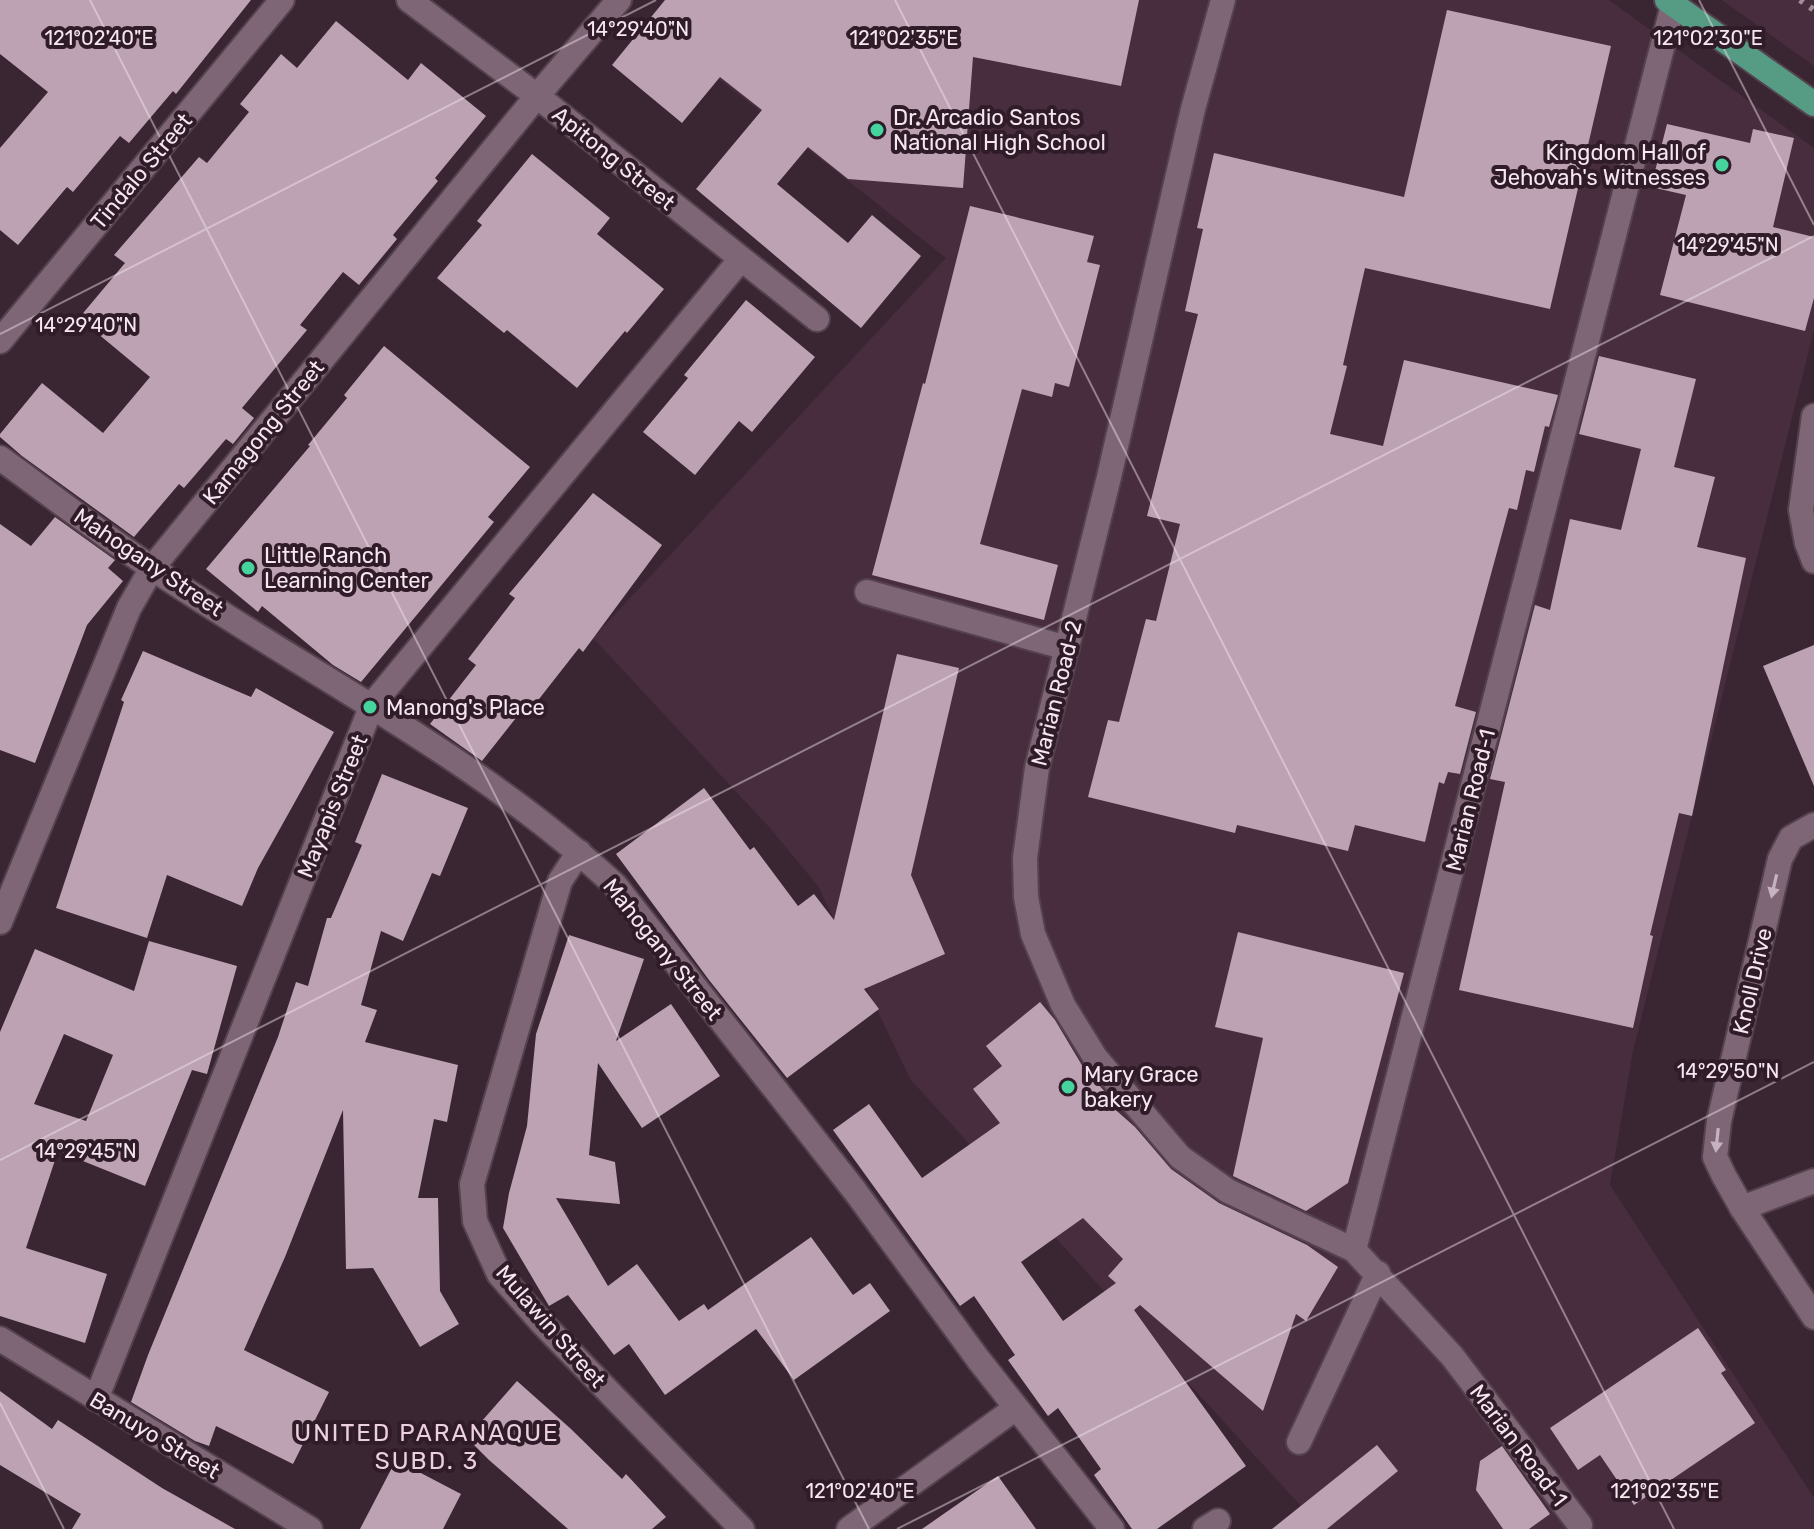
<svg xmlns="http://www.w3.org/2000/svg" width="1814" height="1529" font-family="Rubik,sans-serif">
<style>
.built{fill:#482d3f}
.building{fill:#bda2b3;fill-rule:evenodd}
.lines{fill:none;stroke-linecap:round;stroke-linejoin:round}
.minor-casing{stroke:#54424e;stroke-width:28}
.major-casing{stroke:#54424e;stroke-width:28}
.minor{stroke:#7f6676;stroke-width:24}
.major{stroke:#569c84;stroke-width:24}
.rail{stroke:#a08e99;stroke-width:6;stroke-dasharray:4 8;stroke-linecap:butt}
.oneway{fill:#c6b3bf}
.ticks{fill:none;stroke:#f5e6ef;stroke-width:2;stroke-opacity:0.45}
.poi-dot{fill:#46d49e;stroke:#301c29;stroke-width:3}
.labels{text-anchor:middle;stroke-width:8;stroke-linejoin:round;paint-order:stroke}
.poi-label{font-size:22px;fill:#f5e6ef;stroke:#301c29;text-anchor:start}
.street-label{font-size:22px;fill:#f5e6ef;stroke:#301c29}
.neighbourhood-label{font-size:24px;letter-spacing:2px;fill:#ecd0e1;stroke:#301c29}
.ticks-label{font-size:20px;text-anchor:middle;fill:#f5e6ef;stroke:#301c29;stroke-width:8;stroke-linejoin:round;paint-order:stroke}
</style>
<rect width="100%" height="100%" fill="#3a2533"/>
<g class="built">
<path d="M777 0H1609L1814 148V330L1633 1051 1610 1185 1814 1498V1529H1322L910 1079 818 886 769 827 593 638 946 258 715 76Z"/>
<path d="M1722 0H1814V66Z"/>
</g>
<g class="building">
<path d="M0 0H251L176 94 173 91 129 143 120 136 73 192 67 187 18 245 0 230V148L48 92 0 54Z"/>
<path d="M665 0H1139L1121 86 973 57 963 188 848 179 808 147 777 184 848 243 872 215 921 256 861 328 696 189 762 110 720 77 682 123 612 65Z"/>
<path d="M1447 10 1611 46 1550 309 1365 268 1343 365 1347 366 1330 434 1383 446 1404 360 1558 395 1549 427 1545 426 1534 472 1526 470 1517 510 1509 508 1455 706 1476 712 1460 774 1448 772 1444 784 1439 782 1425 842 1355 825 1348 851 1237 825 1235 833 1088 797 1108 720 1119 722 1146 619 1156 621 1180 524 1147 516 1198 314 1185 311 1203 229 1197 228 1214 153 1404 197Z"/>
<path d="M336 21 408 80 421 63 486 116 435 178 438 181 393 235 397 239 359 285 343 272 300 325 307 330 242 408 254 418 233 444 226 439 184 488 179 484 134 537 22 456 0 437V434L42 383 103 433 150 377 79 318 125 263 114 255 199 157 207 163 249 112 240 104 281 54 297 68Z"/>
<path d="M1667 124 1750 143 1753 129 1794 138 1773 227 1814 237V298L1805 331 1660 295 1686 195 1651 187Z"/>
<path d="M532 154 610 218 597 234 664 289 627 333 625 331 577 388 507 330 504 333 437 278 482 225 477 221Z"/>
<path d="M970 206 1094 236 1087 262 1100 265 1069 387 1055 383 1052 397 1022 389 980 544 1058 565 1044 620 872 575 923 383 925 384Z"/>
<path d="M746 300 815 357 752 432 739 421 695 475 643 432 688 378 684 375Z"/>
<path d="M384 346 530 467 488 517 494 522 361 682 333 665 262 606 258 612 206 569 310 446 308 445 347 398 344 395Z"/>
<path d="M1599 356 1696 379 1674 467 1715 477 1697 547 1746 558 1692 816 1679 813 1650 935 1653 936 1633 1028 1459 990 1505 782 1490 779 1535 605 1550 610 1570 519 1621 530 1641 449 1579 434Z"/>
<path d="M593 493 662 545 583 652 579 648 532 708 527 704 482 761 430 724 476 665 468 659 515 598 509 594Z"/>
<path d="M55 517 115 560 108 568 123 581 87 625 35 763 0 750V524L31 546Z"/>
<path d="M1814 645V786L1763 666Z"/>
<path d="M143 651 251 697 256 688 334 732 258 868 242 906 167 875 147 938 56 908 124 702 121 700Z"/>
<path d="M897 654 959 668 911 875 945 954 864 989 879 1009 787 1078 709 980 616 854 704 788 750 850 754 847 798 906 814 894 834 920Z"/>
<path d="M382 774 468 808 440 876 432 873 403 941 381 931 361 1005 377 1010 365 1042 458 1065 447 1122 434 1119 418 1198H438L440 1291 459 1324 420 1347 373 1268 346 1269 343 1110 285 1257 244 1350 329 1392 293 1464 216 1426 209 1446 195 1441 131 1402 148 1355 278 1037 296 982 308 986 327 918H331L362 845 355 842Z"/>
<path d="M1238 932 1404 973 1348 1183 1306 1211 1233 1176 1263 1038 1215 1027Z"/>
<path d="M569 935 644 959 616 1041 671 1004 720 1076 642 1128 598 1063 589 1155 615 1162 620 1204 556 1198 608 1286 637 1264 679 1321 704 1304 708 1310 811 1237 853 1295 870 1283 890 1311 794 1380 756 1329 665 1395 629 1344 614 1355 568 1295 549 1306 503 1228 509 1193 527 1126 536 1034Z"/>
<path d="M149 941 237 966 207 1074 192 1070 145 1186 58 1151 26 1248 107 1274 85 1343 0 1316V1032L35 949 134 991ZM64 1034 113 1055 86 1121 34 1104Z"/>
<path d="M1040 1002 1055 1020 1083 1067 1106 1093 1101 1097 1135 1127 1171 1169 1219 1203 1307 1245 1338 1267 1306 1321 1296 1314 1263 1411 1140 1305 1134 1310 1246 1466 1157 1529H1132L1094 1475 1101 1469 1058 1408 1048 1416 1008 1360 1015 1355 974 1296 960 1306 833 1130 869 1104 922 1178 1000 1123 973 1089 1002 1066 986 1046ZM1083 1218 1123 1259 1108 1276 1116 1283 1063 1321 1021 1262Z"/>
<path d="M1698 1328 1726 1370 1721 1373 1755 1423 1634 1505 1600 1455 1578 1470 1550 1428Z"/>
<path d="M517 1381 571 1429 622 1479 626 1474 666 1517 652 1529H568L489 1460 467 1438Z"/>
<path d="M0 1391 52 1429 58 1420 162 1488 235 1529H72L81 1514 0 1465Z"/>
<path d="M1377 1445 1398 1471 1327 1529H1272Z"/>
<path d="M1502 1446 1550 1514 1529 1529H1503L1476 1490 1480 1461Z"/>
<path d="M396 1460 461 1494 443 1529H360Z"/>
<path d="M998 1476 1036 1529H922Z"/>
</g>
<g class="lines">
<g class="minor-casing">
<g id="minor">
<path d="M409 0 537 96 817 319"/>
<path d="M1223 0 1193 109 1109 477 1037 768 1025 858 1026 897 1033 934 1063 1005 1095 1057 1180 1157 1228 1191 1354 1250 1452 1356 1580 1525"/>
<path d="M0 341 282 0"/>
<path d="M1814 416 1801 510 1807 543 1814 561"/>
<path d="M0 458C51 495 100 533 152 568 307 673 477 757 615 885L855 1191 978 1359 1112 1529"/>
<path d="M867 592 1067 648"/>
<path d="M1814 825 1791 838 1780 859 1719 1121 1715 1157 1724 1176 1742 1208 1814 1317"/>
<path d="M579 852 560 881 472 1184 475 1221 499 1274 543 1324 742 1529"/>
<path d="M0 922 129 608 152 568 537 96 619 0"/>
<path d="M1742 1208 1814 1181"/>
<path d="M1354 1250 1673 5"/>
<path d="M0 1339 310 1529"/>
<path d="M96 1399 372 705 740 260"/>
<path d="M1299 1442 1378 1273"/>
<path d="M849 1529 1016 1408"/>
<path d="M1205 1529 1218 1521"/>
</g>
</g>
<g class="major-casing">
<path id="major" d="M1667 0 1814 104"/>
</g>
<use href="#minor" class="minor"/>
<use href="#major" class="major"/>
<path class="rail" d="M1800 0 1814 10"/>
</g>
<defs><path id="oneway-solid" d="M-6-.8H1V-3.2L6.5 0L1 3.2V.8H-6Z" transform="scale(2)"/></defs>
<g class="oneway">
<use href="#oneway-solid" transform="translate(1774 886) rotate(103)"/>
<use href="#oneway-solid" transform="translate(1717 1140) rotate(96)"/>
</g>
<path class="ticks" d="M90 0 869 1529M895 0 1674 1529M1699 0 1814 225M0 334 656 0M0 1160 1814 236M0 1403 64 1529M897 1529 1814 1062"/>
<g class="poi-dot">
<circle cx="877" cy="130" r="8"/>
<circle cx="1722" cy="165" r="8"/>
<circle cx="248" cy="568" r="8"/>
<circle cx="370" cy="707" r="8"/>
<circle cx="1068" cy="1087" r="8"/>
</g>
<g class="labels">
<g class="poi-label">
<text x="893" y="125">Dr. Arcadio Santos<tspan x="893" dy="25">National High School</tspan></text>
<text x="1706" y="160" text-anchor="end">Kingdom Hall of<tspan x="1706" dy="25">Jehovah's Witnesses</tspan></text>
<text x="264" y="563">Little Ranch<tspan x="264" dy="25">Learning Center</tspan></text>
<text x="386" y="715">Manong's Place</text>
<text x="1084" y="1082">Mary Grace<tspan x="1084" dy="25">bakery</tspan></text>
</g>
<g class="street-label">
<text transform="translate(614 158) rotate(39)" y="8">Apitong Street</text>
<text transform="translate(141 171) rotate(-50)" y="8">Tindalo Street</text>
<text transform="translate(263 432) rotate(-51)" y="8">Kamagong Street</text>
<text transform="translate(149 562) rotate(34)" y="8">Mahogany Street</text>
<text transform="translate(1056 693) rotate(-76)" y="8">Marian Road-2</text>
<text transform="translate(1470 800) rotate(-76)" y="8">Marian Road-1</text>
<text transform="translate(332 806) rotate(-68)" y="8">Mayapis Street</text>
<text transform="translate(663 949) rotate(51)" y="8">Mahogany Street</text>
<text transform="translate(1752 981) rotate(-77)" y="8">Knoll Drive</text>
<text transform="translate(551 1326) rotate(49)" y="8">Mulawin Street</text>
<text transform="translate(155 1435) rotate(31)" y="8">Banuyo Street</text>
<text transform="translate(1519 1445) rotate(53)" y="8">Marian Road-1</text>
</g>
<g class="neighbourhood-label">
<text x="427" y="1441">UNITED PARANAQUE<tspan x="427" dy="28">SUBD. 3</tspan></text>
</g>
</g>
<g class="ticks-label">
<text x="638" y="36">14°29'40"N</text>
<text x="99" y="45">121°02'40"E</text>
<text x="904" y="45">121°02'35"E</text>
<text x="1708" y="45">121°02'30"E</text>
<text x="1728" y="252">14°29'45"N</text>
<text x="86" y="332">14°29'40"N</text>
<text x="1728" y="1078">14°29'50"N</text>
<text x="86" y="1158">14°29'45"N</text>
<text x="860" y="1498">121°02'40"E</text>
<text x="1665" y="1498">121°02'35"E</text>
</g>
</svg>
